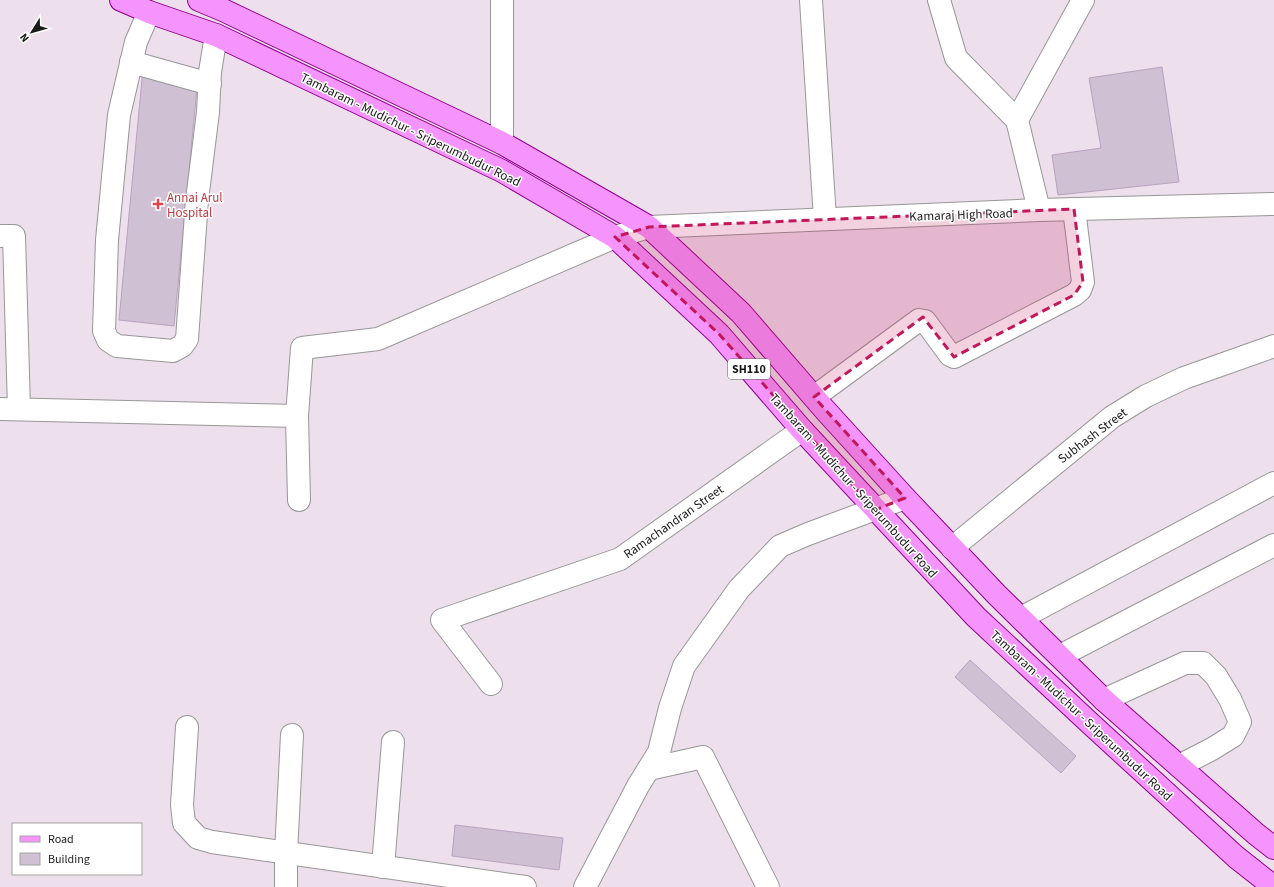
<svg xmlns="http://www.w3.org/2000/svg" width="1274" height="887" font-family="'Source Sans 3',sans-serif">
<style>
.building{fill:#cfc0d3;stroke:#b9a2be}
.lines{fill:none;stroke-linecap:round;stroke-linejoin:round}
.minor-casing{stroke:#979797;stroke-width:24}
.major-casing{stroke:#91008c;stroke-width:24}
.minor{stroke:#fff;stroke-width:22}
.major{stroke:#f594fd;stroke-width:22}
.marked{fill:#c2185b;fill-opacity:0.2;stroke:#c2185b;stroke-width:3;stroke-dasharray:8 5;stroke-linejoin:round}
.health-dot{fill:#e0444e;stroke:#fff;stroke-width:1.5}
.labels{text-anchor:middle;stroke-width:3;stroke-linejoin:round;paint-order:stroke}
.shield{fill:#fff;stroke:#5f5f5f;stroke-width:1}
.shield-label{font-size:12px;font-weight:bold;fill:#1a1a1a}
.street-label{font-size:13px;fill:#1a1a1a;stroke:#fff}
.health-label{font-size:13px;fill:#be3a42;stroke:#fff;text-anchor:start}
</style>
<rect width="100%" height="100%" fill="#eddfec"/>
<g class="building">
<path d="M1162 67 1179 182 1058 195 1052 155 1101 148 1089 78Z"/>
<path d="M143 69 197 88 174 326 119 320Z"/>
<path d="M970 660 1076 756 1061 773 955 677Z"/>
<path d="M455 825 563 838 559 870 452 856Z"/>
</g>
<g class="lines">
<g class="minor-casing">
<g id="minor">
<path d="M811 0 825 219"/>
<path d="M939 0 956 58 1017 120"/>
<path d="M149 12 136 42 119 115 107 240 104 331 108 340 117 346 173 351 182 346 187 339 197 200 208 112 210 72 216 35"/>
<path d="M131 62 210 84"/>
<path d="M502 143V0"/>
<path d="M1039 210 1017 120 1083 0"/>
<path d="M0 236H14L19 409"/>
<path d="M814 397 919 320 925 321 950 355 954 357 1074 295 1080 290 1083 282 1074 209"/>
<path d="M0 409 297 416"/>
<path d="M299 500 297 416 302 348 378 339 615 237 649 227 1039 210 1274 204"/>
<path d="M952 548 1112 417 1146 396 1184 378 1274 346"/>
<path d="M1021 618 1274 483"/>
<path d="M1060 656 1274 545"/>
<path d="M491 684 442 620 620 559 802 430"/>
<path d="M1104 700 1185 663H1203L1216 676 1230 699 1240 722 1233 736 1212 749 1179 766"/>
<path d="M187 727 182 805 184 823 198 838 212 842 525 887"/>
<path d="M649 769 703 757 768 887"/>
<path d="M383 867 393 742"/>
<path d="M286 887V853L292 735"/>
<path d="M585 887 638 786 659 752 670 708 684 666 739 589 780 546 808 534 905 498"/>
</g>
</g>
<g class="major-casing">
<g id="major">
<path d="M121 0 149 12 216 35 502 171 615 237 719 334 802 430 976 617 1093 726 1236 857 1274 887"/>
<path d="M199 0 223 10 502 143 649 227 741 313 825 410 905 498 997 595 1104 700 1256 834 1274 848"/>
</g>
</g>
<use href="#minor" class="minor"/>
<use href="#major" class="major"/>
</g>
<path class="marked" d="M1074 209 1083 282 1074 295 954 357 923 317 814 397 905 498 875 510 719 334 615 237 649 227Z"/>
<path class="health-dot" d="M156 198h4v4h4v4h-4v4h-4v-4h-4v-4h4z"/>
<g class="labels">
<rect class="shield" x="728" y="359" width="42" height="20" rx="3"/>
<g class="shield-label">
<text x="749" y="373">SH110</text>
</g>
<g class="street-label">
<text transform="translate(411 129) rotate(26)" y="5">Tambaram - Mudichur - Sriperumbudur Road</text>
<text transform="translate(961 214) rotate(-2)" y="5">Kamaraj High Road</text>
<text transform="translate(1092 435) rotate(-37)" y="5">Subhash Street</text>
<text transform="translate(854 485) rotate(48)" y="5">Tambaram - Mudichur - Sriperumbudur Road</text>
<text transform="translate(673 521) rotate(-35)" y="5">Ramachandran Street</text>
<text transform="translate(1082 715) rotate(43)" y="5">Tambaram - Mudichur - Sriperumbudur Road</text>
</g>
<g class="health-label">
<text x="167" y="202">Annai Arul<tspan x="167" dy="15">Hospital</tspan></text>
</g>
</g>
<rect x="12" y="823" width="130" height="52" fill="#ffffff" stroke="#a3a3a3"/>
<rect x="20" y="836" width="20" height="6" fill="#f594fd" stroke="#a3a3a3"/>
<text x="48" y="843" font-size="12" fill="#1a1a1a">Road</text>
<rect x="20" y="853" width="20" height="12" fill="#cfc0d3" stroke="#a3a3a3"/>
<text x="48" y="863" font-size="12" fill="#1a1a1a">Building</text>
<g transform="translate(32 32) rotate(233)" stroke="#ffffff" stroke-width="3" paint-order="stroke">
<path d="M0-3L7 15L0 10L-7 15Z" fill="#1a1a1a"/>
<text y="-6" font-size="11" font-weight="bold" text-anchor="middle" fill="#1a1a1a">N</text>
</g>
</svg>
